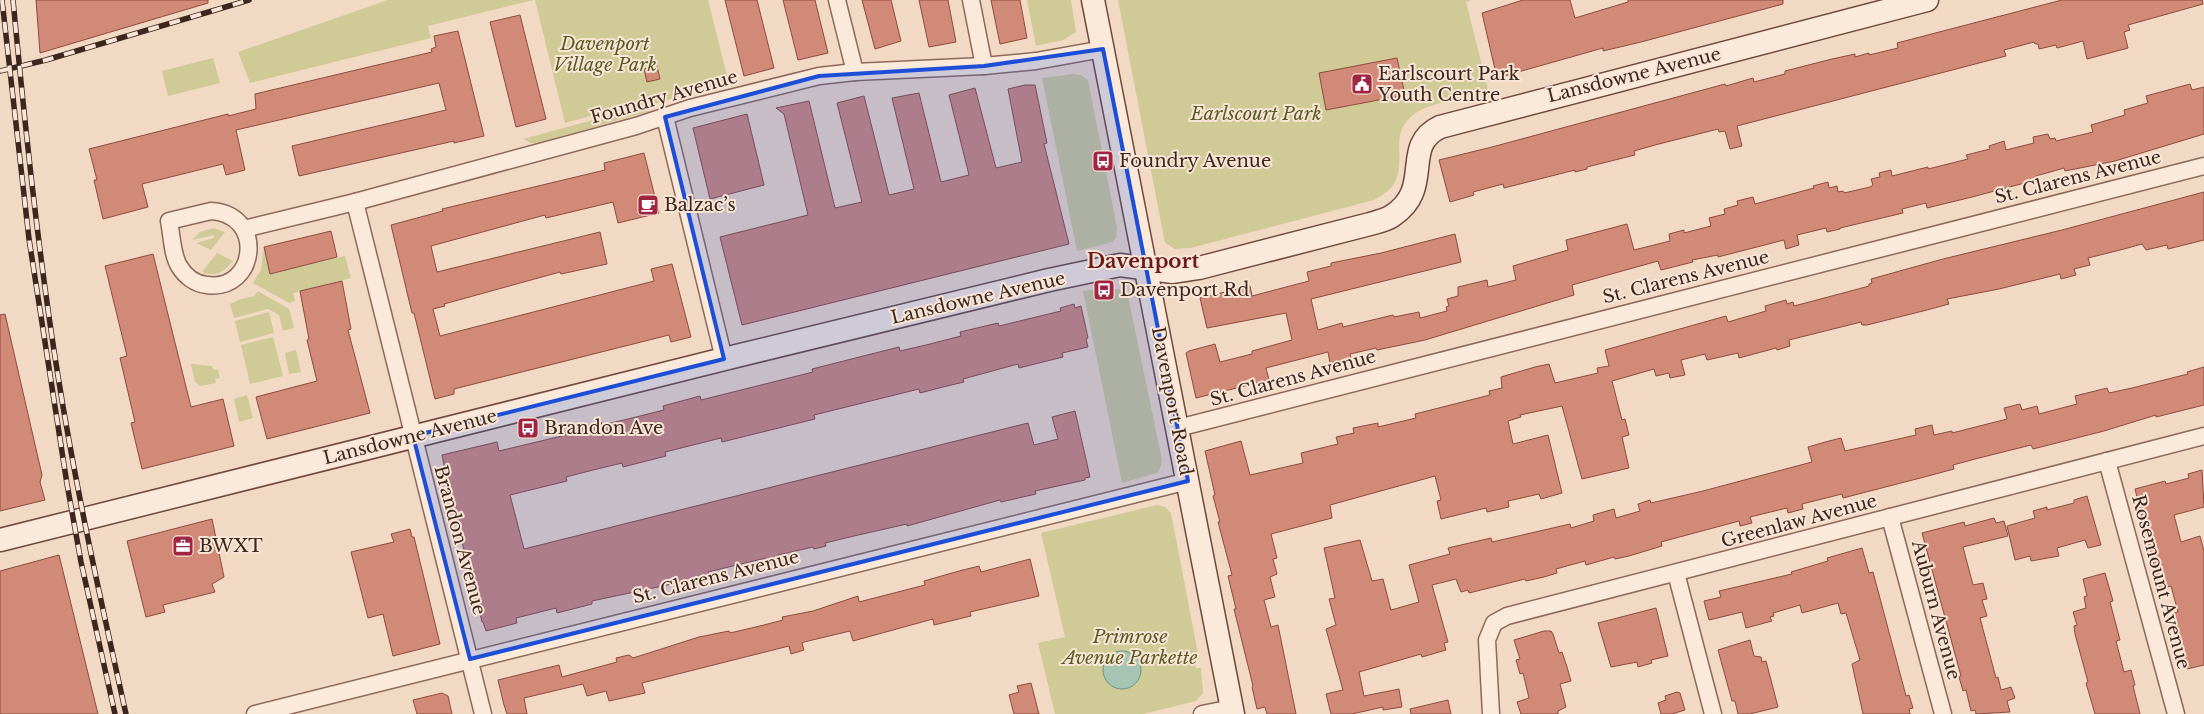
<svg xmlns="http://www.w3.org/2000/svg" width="2204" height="714" font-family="'Libre Baskerville',serif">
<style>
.green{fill:#d0ca97}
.water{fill:#a6c4b4;stroke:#6c9380}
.building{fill:#d18978;stroke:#8e4b3d}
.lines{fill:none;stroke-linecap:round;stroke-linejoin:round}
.street-casing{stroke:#8d6959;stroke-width:19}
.secondary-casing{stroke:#6f4a3c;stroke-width:25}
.street{stroke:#fbe9d9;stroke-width:16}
.secondary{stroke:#fbe9d9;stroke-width:22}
.rail-casing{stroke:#3c261e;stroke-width:5.5}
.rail{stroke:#f8e5d5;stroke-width:4;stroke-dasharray:11;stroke-linecap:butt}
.marked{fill:#1d4ed8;fill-opacity:0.2;stroke:#1d4ed8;stroke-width:4;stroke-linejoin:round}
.labels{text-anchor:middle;stroke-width:4;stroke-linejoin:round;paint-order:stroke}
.park-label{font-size:18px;font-style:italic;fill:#595a23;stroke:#f8e5d5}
.poi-label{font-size:18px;fill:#3c261e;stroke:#f8e5d5;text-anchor:start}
.street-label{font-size:18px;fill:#3c261e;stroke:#f8e5d5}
.quarter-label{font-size:20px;font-weight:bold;fill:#6c1b1c;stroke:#f8e5d5}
</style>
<rect width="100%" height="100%" fill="#f1d9c4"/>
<g class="green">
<path d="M388 0H533L428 26 431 38 250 83 238 52Z"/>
<path d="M535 0H708L729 84 680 96 649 106 635 104 565 123Z"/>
<path d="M1027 0H1071L1076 32 1063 40 1036 46Z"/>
<path d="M1118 0H1471L1466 2 1489 93C1468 98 1437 101 1419 111 1387 130 1406 155 1396 180 1392 190 1382 195 1374 200L1191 248 1175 249 1165 243Z"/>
<path d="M213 58 220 83 168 96 162 71Z"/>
<path d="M1073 74 1081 75 1088 80 1117 228 1116 238 1112 242 1077 251 1042 78Z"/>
<path d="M637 108 650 111 538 143H531L523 139Z"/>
<path d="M213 228 225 232 211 250 196 243 214 238V235L192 240 200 232Z"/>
<path d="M264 247 271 273 345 256 351 278 293 293 295 301 289 303 253 283 261 269Z"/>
<path d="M217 253 233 261C225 271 215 278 202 272Z"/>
<path d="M1101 288C1111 289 1122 287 1128 296L1162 460 1161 466 1157 473 1122 483 1083 291Z"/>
<path d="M258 291 289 309 294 328 283 331 279 315 268 309 234 318 230 304 241 299 254 296Z"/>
<path d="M269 312 274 333 240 342 235 321Z"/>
<path d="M273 337 283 376 250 384 241 345Z"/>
<path d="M296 350 301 372 289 374 285 353Z"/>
<path d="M191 364 212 366 213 369 218 370 220 378 215 379 216 383 200 386 195 382Z"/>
<path d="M247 395 253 418 239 422 234 399Z"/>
<path d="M1157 505 1165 507 1171 513 1199 659 1194 660 1196 668H1201L1203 693 1196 701 1143 714H1055L1038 643 1065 637 1041 533Z"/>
</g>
<circle class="water" cx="1122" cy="670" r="19"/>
<g class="building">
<path d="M36 0H208V3L40 53Z"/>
<path d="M725 0H757L774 68 744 76Z"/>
<path d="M783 0H815L828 53 798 60Z"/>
<path d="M862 0H891L901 41 875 49Z"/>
<path d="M919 0H948L956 42 929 47Z"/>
<path d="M991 0H1020L1027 38 1000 44Z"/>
<path d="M1523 0H1570L1575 18 1628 2V0H1783V4L1641 42 1603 51V48L1497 78 1482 13Z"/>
<path d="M2062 0H2202L2203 4 2128 25 2130 30 2124 32 2128 48 2087 59 2083 41 2057 48 2056 45 2039 49 2038 44H2035L2034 42 2004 50 2006 56 1737 126 1742 146 1730 149 1725 131 1719 132 1718 129 1655 145 1634 151 1635 155 1587 167V169L1575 172V170L1504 188 1503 184 1473 192 1474 195 1450 202 1439 160 1492 147 1725 84 1726 86 1753 78 1754 82 1785 74V71L1832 59 1855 54V57L1869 53V55L1898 48 1897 43Z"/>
<path d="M520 15 546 119 516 127 490 22Z"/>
<path d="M458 31 484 136 454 143V141L299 176 292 146 446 110 439 83 236 130 245 170 226 175 223 164 142 184 148 207 103 219 94 180H97L89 149 228 114V116L256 109 255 94 432 52 431 49 436 47 434 36Z"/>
<path d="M1397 58 1405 95 1326 110 1319 73Z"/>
<path d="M657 66 660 79 647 82 644 69Z"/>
<path d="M2190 84 2192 90 2204 87V134L2115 161 2065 171 2064 168 2036 176V180L1972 197 1927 208 1926 203 1902 209 1903 213 1840 228V229L1827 232 1826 228 1797 235 1799 245 1786 249 1784 240 1718 257V255L1692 260 1693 262 1661 270 1658 261 1572 285 1574 295 1425 340 1377 350 1376 348 1350 354 1351 358 1330 363 1328 352 1266 368 1269 380 1196 398 1186 353 1189 351 1215 344 1220 362 1252 354V351L1292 340 1286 313 1207 328 1200 298 1250 286 1252 296 1309 281 1307 272 1331 266V263L1381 253 1455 234 1461 262 1311 299 1318 330 1342 323 1343 327 1393 315 1394 317 1419 312 1420 318 1447 311 1446 307 1449 306 1447 299 1458 296V287L1487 280 1488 287 1516 280 1513 266 1568 250 1566 240 1627 224 1634 250 1670 241 1669 234 1684 230V233L1711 226 1709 218 1725 214 1724 209 1738 205 1737 201 1753 197 1755 204 1814 188 1813 186 1828 182 1829 188 1837 186 1838 192 1843 191 1844 193 1870 187 1873 185 1871 179 1880 177 1879 173 1891 170 1892 176 1928 167V169L1968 159 1966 155 1990 149 1989 146 2004 141 2006 150 2034 143 2033 137 2048 134 2050 139 2055 138 2056 141 2093 132 2091 125 2125 115 2124 110 2148 103 2146 96Z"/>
<path d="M1025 85H1035L1047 143 1044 144 1069 244 742 325 720 237 808 215 784 114 776 108 809 101 835 208 862 202 837 103 864 96 889 195 914 189 892 98 919 93 941 182 969 175 949 95 975 88 996 168 1022 162 1008 89Z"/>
<path d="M747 114 764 185 710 199 693 128Z"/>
<path d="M644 153 659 213 618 223 613 202 546 218 545 215 431 246 437 272 600 232 607 264 561 274 560 272 444 304 445 306 433 309 440 336 654 281 651 269 672 264 691 337 671 342 669 335 454 389V394L435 399 414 313H412L391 225 443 211 442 209 605 170 604 163Z"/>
<path d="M2204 192V240L2168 249 2167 245 2146 250 2142 244 2124 249 2088 258 2090 265 2074 269 2076 275 2061 279 2060 274 1999 289 1947 299 1949 304 1927 310 1867 325H1862L1861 322 1789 340 1790 346 1777 350 1776 348 1739 358 1738 353 1707 360 1705 354 1681 360 1685 375 1670 378 1669 373 1656 376 1654 369 1612 381 1622 420 1625 419 1629 435 1622 437 1629 468 1582 479 1562 406 1520 415 1521 417 1508 421 1513 444 1548 435 1562 493 1541 499 1539 494 1508 501 1509 507 1487 512 1486 508 1441 519 1437 501 1441 500 1435 476 1330 505 1332 518 1271 534 1277 558 1273 559 1277 574 1270 577 1275 597 1264 600 1271 627 1278 625 1296 714H1267L1265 707 1257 709 1252 687 1253 686 1234 609H1236L1228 576 1232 575 1218 522H1220L1213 496 1215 495 1205 451 1241 441 1250 475 1303 463 1301 453 1338 444 1336 437 1354 433 1353 428 1378 423V427L1416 418 1415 414 1490 395 1489 391 1502 388 1501 377 1535 367 1549 364 1555 383 1598 373 1597 368 1609 366 1605 350 1726 316 1728 322 1766 311 1765 306 1786 300 1787 304 1793 302 1794 306 1847 292 1869 286V284L1872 283 1871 279 1943 259 2062 230Z"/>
<path d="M331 231 337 257 270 274 264 247Z"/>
<path d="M153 254 191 407 223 399 234 446 142 469 131 423 135 422 120 358 127 356 105 266Z"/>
<path d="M342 281 351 329 348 330 370 413 267 439 256 397 317 381 307 340 309 339 300 291Z"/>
<path d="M1074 304 1075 308 1081 306 1088 338 1086 339 1088 347 1062 353 1063 357 1019 368 1018 364 963 379 964 382 943 387 920 393 919 389 814 415 815 419 722 442 721 438 665 452 666 456 623 467 622 463 593 470 566 477 567 481 510 495 524 549 1028 423 1034 445 1058 439 1052 417 1075 411 1090 477 1085 478V480L1035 491 1036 494 1001 502 1000 500 907 526V524L854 536 825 543 826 546 814 549 813 547 778 555 779 558 767 561 766 558 708 572 709 575 686 581 592 601V604L557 613 556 608 516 618 517 623 486 631 483 622H482L450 494 442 455 497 442 499 451 566 435 565 431 601 422 602 425 628 419 664 410 663 406 700 396 701 400 813 372 812 369 899 347 900 351 926 345 961 336 960 332 998 323 999 326 1061 311 1060 308Z"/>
<path d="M5 314 42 475 40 482 45 500 0 511V315Z"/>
<path d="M2204 367V405L2156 417V415L2104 431 2033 449 2031 445 1979 458 1953 465 1954 469 1928 476 1843 498 1842 494 1802 504 1803 509 1788 513 1787 508 1750 517 1752 523 1740 526 1739 521 1661 542 1662 546 1629 556 1615 559 1614 557 1586 565 1585 561 1556 569 1557 573 1544 577 1526 581 1525 579 1469 593 1468 590 1461 592 1456 579 1432 585 1448 642 1444 643 1446 650 1422 657 1421 654 1359 672 1364 696 1399 689 1402 707 1383 710V707L1352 714H1331L1326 694 1343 690 1326 629 1336 625 1329 599 1335 598 1324 548 1360 540 1372 581 1383 579 1391 610 1419 602 1409 565 1450 554 1448 548 1491 538 1492 542 1570 524 1571 528 1594 521 1593 515 1614 509 1616 518 1640 511 1638 504 1650 500 1651 503 1703 491 1812 462 1808 447 1829 441 1841 438 1845 451 1916 435 1915 429 1932 425 1934 435 1952 431V433L2007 419 2004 408 2020 404 2022 410 2037 406 2039 414 2077 404 2075 396 2107 388 2109 393 2132 388 2188 374 2187 372Z"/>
<path d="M2202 470 2204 507 2174 515 2181 542 2200 536 2204 551V665L2187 669 2174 613 2178 612 2171 586 2160 589 2135 489 2165 481 2166 484 2189 478 2188 474Z"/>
<path d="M2087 496 2101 545 2088 548 2085 540 2057 548 2059 556 2031 561 2030 556 2015 560 2007 526 2035 518 2033 511 2047 507V510L2074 503V500Z"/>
<path d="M1994 518 1996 523 2004 521 2008 536 1963 547 1973 585 1983 583 1987 599 1982 600 1987 616 1980 618 1996 678 1998 677 2001 690 2011 687 2015 698 2007 701 2010 712 1976 714 1975 710 1971 711 1966 690 1963 691 1959 677 1961 676 1922 533 1964 522 1965 526Z"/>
<path d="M212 519 224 577 212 584 215 592 163 605 165 612 146 617 127 541Z"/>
<path d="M410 529 412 537H414L440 644 393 656 383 614 368 618 351 552 394 542 391 534Z"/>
<path d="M1862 548 1869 573 1873 572 1906 696 1909 695 1913 708 1909 709 1910 714H1863L1852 664 1860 660 1846 613 1841 614 1838 603 1802 613 1800 605 1773 613 1774 616 1770 617 1772 621 1746 628 1742 612 1709 620 1704 601 1721 597 1719 591 1792 574 1791 572 1828 561 1827 558Z"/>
<path d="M59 555 98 714H0V571Z"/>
<path d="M1030 559 1039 596 970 612 971 616 934 625 933 619 853 641 850 631 804 642 802 643 804 650 791 654 789 646 642 683 645 693 609 701 606 691 587 696 583 684 524 698 527 714H507L504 705 498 680 559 665 562 677 617 662 616 658 629 655 633 658 699 637 729 631 730 633 764 625 783 620 782 617 813 611 858 596 859 602 925 585 924 581 959 571 979 566 981 572Z"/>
<path d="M2105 573 2113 601 2110 602 2120 640 2116 641 2124 672 2131 670 2135 685 2133 686 2140 714H2095L2086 683 2088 682 2075 634 2074 626 2077 625 2073 612 2086 608 2084 597 2087 596 2083 579Z"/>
<path d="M1656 608 1668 656 1651 660 1652 663 1638 667 1637 662 1611 667 1598 623Z"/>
<path d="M1544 631H1551L1553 634 1559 653 1562 652 1567 667 1571 681 1560 684 1566 707 1558 711V714H1521L1517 702 1529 698 1523 673 1520 674 1516 660 1520 659 1514 640Z"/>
<path d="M1750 640 1754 656 1761 657 1762 662 1766 661 1778 707 1750 714H1738L1735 701H1732L1718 650Z"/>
<path d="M1031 683 1039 714H1014L1009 695 1019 692 1017 686Z"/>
<path d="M1677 692 1680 693 1685 710 1672 714H1661L1658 703 1666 700 1665 696Z"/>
<path d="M442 693 448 696 452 714H417L413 700Z"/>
<path d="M1448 700 1451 714H1411L1410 709Z"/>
</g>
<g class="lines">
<g class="street-casing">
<g id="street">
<path d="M837 0 855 72"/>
<path d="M971 0 984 66"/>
<path d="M665 117 724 359"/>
<path d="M355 202 483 714"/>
<path d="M211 211C266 214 257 292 207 285 195 284 185 276 179 266 172 254 172 236 169 221Z"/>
<path d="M244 229 355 202 636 126 690 108 819 76 855 72 984 66 1036 61 1103 49"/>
<path d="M1178 428 2204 166"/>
<path d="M2107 461 2176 714"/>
<path d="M1890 517 1943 714"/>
<path d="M1676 573 1713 714"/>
<path d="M255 714 1188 481"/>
<path d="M1202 714 1232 708"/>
<path d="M1491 714 1487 640 1494 623 1507 616 2204 436"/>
</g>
</g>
<g class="secondary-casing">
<g id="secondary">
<path d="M1093 0 1233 714"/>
<path d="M0 540 724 359 1049 280 1120 265 1173 272 1199 268 1370 224C1377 222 1386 220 1392 216 1435 188 1400 146 1440 127L1927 0"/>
</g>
</g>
<use href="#street" class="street"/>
<use href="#secondary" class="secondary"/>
<g class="rail-casing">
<g id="rail">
<path d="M2 0 29 239 67 484 81 562 115 714"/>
<path d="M13 0C25 126 38 251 58 376 76 489 101 602 126 714"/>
<path d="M0 71 46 60 249 0"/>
</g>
</g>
<use href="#rail" class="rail"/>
</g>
<path class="marked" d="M1103 49 1188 481 470 659 413 436 724 359 665 117 819 76 984 66Z"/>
<defs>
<g id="civic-square" transform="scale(1.125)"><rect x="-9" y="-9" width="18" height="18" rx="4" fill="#a02543" stroke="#f8e5d5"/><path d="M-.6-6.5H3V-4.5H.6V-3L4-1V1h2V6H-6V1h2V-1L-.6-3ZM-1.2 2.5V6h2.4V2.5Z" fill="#fff"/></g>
<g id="bus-square" transform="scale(1.125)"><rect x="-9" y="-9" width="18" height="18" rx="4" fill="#a02543" stroke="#f8e5d5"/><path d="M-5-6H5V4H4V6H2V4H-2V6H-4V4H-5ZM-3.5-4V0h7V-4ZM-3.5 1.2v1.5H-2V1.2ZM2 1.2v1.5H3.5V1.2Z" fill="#fff"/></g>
<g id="cafe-square" transform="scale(1.125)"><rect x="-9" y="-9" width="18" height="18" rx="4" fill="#a02543" stroke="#f8e5d5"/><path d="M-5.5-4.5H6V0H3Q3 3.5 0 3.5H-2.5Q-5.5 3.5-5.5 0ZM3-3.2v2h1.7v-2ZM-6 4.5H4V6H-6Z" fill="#fff"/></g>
<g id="office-square" transform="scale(1.125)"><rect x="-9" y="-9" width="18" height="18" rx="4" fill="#a02543" stroke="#f8e5d5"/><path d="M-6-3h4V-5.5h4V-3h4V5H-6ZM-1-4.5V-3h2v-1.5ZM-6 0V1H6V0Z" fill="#fff"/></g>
</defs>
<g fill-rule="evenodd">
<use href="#civic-square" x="1362" y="84"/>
<use href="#bus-square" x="1103" y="161"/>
<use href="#cafe-square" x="648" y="205"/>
<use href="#bus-square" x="1104" y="290"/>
<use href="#bus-square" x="528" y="428"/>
<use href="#office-square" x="183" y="546"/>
</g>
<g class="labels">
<g class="park-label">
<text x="605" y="50">Davenport<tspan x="605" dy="21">Village Park</tspan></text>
<text x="1256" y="120">Earlscourt Park</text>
<text x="1130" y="643">Primrose<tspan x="1130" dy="21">Avenue Parkette</tspan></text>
</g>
<g class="poi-label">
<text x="1378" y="80">Earlscourt Park<tspan x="1378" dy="21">Youth Centre</tspan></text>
<text x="1119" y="167">Foundry Avenue</text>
<text x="664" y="211">Balzac’s</text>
<text x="1120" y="296">Davenport Rd</text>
<text x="544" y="434">Brandon Ave</text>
<text x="199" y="552">BWXT</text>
</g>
<g class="street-label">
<text transform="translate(1634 75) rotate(-14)" y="6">Lansdowne Avenue</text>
<text transform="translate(664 97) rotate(-16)" y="6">Foundry Avenue</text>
<text transform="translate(2078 177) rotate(-14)" y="6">St. Clarens Avenue</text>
<text transform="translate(1686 277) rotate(-14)" y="6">St. Clarens Avenue</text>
<text transform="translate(978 298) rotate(-13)" y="6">Lansdowne Avenue</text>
<text transform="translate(1293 378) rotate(-15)" y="6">St. Clarens Avenue</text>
<text transform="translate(1172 401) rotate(79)" y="6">Davenport Road</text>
<text transform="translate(410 437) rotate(-14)" y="6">Lansdowne Avenue</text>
<text transform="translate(1799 521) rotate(-15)" y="6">Greenlaw Avenue</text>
<text transform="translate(460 540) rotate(75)" y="6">Brandon Avenue</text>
<text transform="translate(716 577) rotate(-14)" y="6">St. Clarens Avenue</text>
<text transform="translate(2161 582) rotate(75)" y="6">Rosemount Avenue</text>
<text transform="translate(1936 610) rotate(75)" y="6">Auburn Avenue</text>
</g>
<g class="quarter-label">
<text x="1143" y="268">Davenport</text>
</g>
</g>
</svg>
